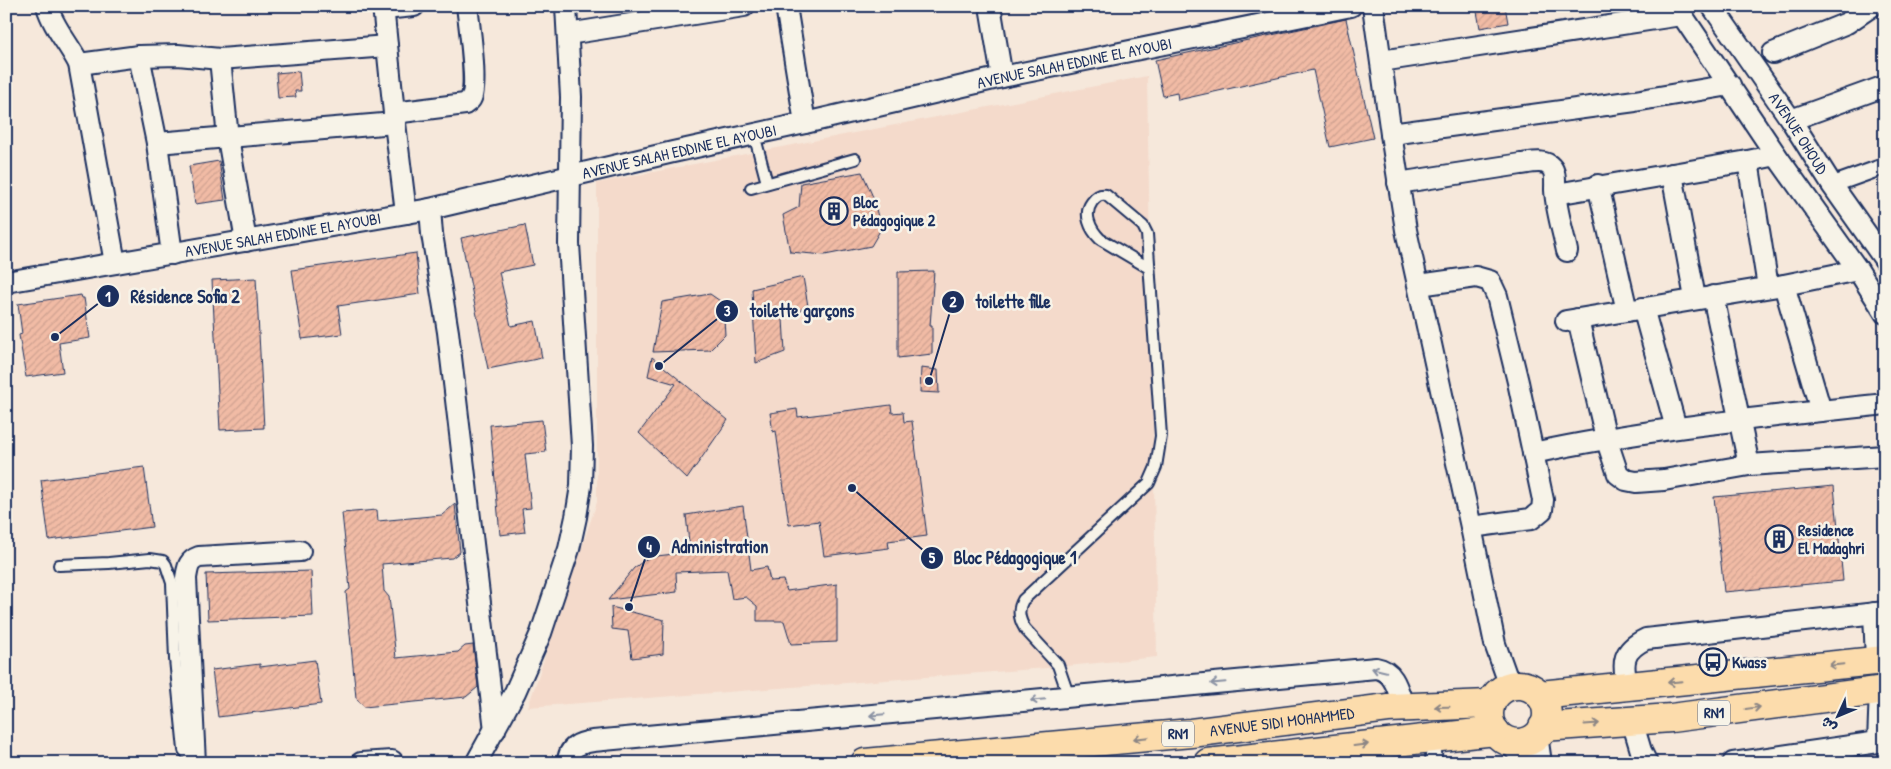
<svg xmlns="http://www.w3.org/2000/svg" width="1891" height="769" font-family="'Patrick Hand','Playpen Sans Arabic',sans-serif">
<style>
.built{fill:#f4dacb}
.building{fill:url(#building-hatch);stroke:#1b2f5e}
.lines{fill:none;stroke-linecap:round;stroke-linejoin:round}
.service-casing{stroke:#1b2f5e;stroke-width:14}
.pedestrian-casing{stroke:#1b2f5e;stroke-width:19}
.minor-casing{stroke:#1b2f5e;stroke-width:24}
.primary-casing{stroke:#1b2f5e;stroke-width:31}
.service{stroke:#f7f3e8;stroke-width:10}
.pedestrian{stroke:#f7f3e8;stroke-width:15}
.minor{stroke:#f7f3e8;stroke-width:20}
.primary{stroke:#fcdcac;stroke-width:28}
.oneway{stroke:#8c8685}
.oneway2{stroke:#8991a3}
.labels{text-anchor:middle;stroke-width:5;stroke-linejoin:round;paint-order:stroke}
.shield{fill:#f7f3e8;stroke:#5d6a87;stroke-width:1}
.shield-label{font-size:15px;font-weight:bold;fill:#1b2f5e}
.street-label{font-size:16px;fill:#1b2f5e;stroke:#f7f3e8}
.poi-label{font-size:16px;font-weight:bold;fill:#1b2f5e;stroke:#f7f3e8;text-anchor:start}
.leader{fill:none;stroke:#1b2f5e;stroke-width:2}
.callout-dot{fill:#1b2f5e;stroke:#f7f3e8;stroke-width:2}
.mark-label{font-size:15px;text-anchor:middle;font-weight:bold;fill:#fff}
.callout-label{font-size:18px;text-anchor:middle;font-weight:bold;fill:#1b2f5e;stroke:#f7f3e8;stroke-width:5;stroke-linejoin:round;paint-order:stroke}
</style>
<defs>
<pattern id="building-hatch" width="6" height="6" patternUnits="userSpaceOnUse" patternTransform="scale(1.25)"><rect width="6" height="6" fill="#f1bba5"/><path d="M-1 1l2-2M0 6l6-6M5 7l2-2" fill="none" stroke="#cea190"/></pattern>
</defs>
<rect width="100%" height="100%" fill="#f6e8db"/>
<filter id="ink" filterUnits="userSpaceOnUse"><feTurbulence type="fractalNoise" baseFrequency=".02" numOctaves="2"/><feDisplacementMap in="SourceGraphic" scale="10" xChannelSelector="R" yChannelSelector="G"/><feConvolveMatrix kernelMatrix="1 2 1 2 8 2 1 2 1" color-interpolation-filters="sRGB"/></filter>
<g filter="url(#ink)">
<path class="built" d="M1147 76 1157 657 1047 668 528 707 597 502V183Z"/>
<g class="building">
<path d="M1476 6H1505L1508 23 1480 28Z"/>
<path d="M1346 19 1373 138 1330 147 1313 70 1178 100 1177 93 1163 96 1155 60Z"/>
<path d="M299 71 301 91H295L296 97 278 98 276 73Z"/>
<path d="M219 161 225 200 195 204 189 166Z"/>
<path d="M862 172 873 197 881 229 871 246 825 255 790 252 783 215 799 207 801 183Z"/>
<path d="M525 225 533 265 499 272 511 326 535 321 542 358 488 369 461 238Z"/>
<path d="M416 253 420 294 338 306 342 334 302 339 292 270Z"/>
<path d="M934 271 930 326H932V354L898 358V272Z"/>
<path d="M803 277 808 306 783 319 785 352 756 363 752 289Z"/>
<path d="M256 278 264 428 220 430 212 280Z"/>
<path d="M710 294 723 303 725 335 710 350 653 352 662 302Z"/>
<path d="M81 295 82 298H84L90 338 59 343 63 372 26 377 19 335 22 334 18 304Z"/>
<path d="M652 357 728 420 687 479 639 433 676 384 648 376Z"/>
<path d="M921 368 938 370 939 393 920 392Z"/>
<path d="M891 405 892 413 903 412 904 422 912 421 927 536 888 541 889 548 824 556 819 521 789 525 776 431 773 432 770 413 797 409 798 417Z"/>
<path d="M542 420 546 452 525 454 531 508 522 509 525 532 500 535 490 425Z"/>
<path d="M144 467 152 527 49 540 41 480Z"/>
<path d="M1834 486 1843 581 1724 592 1714 497Z"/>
<path d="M455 504 460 552 452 558 382 564 384 591 389 597 396 658 458 652 465 646 473 645 478 687 466 697 364 707 356 698 346 592 350 589 342 513 377 510 378 521 442 515Z"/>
<path d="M743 506 751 570 767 567 770 581 783 580 787 591 837 584V642L791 644 784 621H757V606L746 597 732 599 727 570 676 572 677 592 608 600 634 568 649 557 690 552 686 515Z"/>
<path d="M311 571 313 616 208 620 206 574Z"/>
<path d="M611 607 664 620 663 654 632 658 628 631 612 629Z"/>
<path d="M315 660 321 704 218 717 212 670 260 664V667Z"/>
</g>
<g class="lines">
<g class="service-casing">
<g id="service">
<path d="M754 134 767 183"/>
<path d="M751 188 855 159"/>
<path d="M59 565 109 563 150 559 163 561 166 565 172 583 175 659 184 750 194 762"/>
<path d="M1069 697 1058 665 1025 629C1019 619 1017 610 1023 600L1149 483 1156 467 1161 436 1147 234 1143 226 1106 195C1099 194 1096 197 1092 202 1083 214 1090 229 1100 239L1149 268"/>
</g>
</g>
<g class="pedestrian-casing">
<g id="pedestrian">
<path d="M1832 185 1885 166"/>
<path d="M1433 737 1434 763"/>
</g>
</g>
<g class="minor-casing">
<g id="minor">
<path d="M47 6C53 27 69 44 79 64L115 263"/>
<path d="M383 6 395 123 406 213"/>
<path d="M786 6 805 123"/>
<path d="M990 6 1002 77"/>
<path d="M1373 6 1391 134 1406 230 1471 527 1495 644 1510 686"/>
<path d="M1676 6 1776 155 1858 270 1885 313"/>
<path id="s1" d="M1712 6 1791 120 1832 185 1885 260"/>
<path d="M384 9 414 6"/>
<path d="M568 34 744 6"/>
<path d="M1773 53 1847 23 1872 6"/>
<path d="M139 56 157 143 172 254"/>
<path d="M220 59 228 138 246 241"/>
<path d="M1381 61 1681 15"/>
<path d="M79 64 139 56 178 55 220 59 387 46"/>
<path d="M394 113 465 104C467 102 470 101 471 98 478 88 469 22 467 6"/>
<path d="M1791 120 1885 86"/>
<path d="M1391 134 1635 101 1730 85"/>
<path d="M157 143 395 123"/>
<path d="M1748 161 1768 287"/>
<path d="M1672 174 1695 298"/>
<path d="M1398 183 1521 164C1530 163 1545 159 1551 167 1556 172 1555 183 1555 190 1556 210 1563 231 1567 251"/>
<path d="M1598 185 1627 311"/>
<path d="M1556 194 1748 161 1776 155"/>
<path d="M430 209 432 234 448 332 495 730"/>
<path id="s2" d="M6 282 430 209 673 152 805 123 1002 77 1351 6"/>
<path d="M1419 285 1476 277 1490 281 1497 296 1518 382 1543 500 1542 510 1531 519 1471 527"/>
<path d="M1784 285 1821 411"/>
<path d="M1713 296 1749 465"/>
<path d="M1643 308 1676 428"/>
<path d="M1578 319 1606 438 1618 474 1626 480 1636 482 1664 480 1749 465 1885 456"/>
<path d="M1566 321 1784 285 1858 270"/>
<path d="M1533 453C1649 428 1767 417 1885 404"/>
<path d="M1874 613 1876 660"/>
<path d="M1628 687C1621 662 1623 650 1646 639L1885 612"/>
<path d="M1632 721 1641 751 1647 763"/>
<path d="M1537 735 1541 763"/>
<path d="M1510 742 1524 763"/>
<path d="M1878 742 1880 690"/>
<path d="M195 763 186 578C188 567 188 561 199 557L300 551"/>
<path d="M361 763 392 761"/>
<path d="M476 763 515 692 541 633 569 549 576 517 581 486 582 446 569 244 571 97 566 6"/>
<path d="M568 763C568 747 579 743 593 741L1376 668C1395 671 1398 691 1404 708"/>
<path d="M1733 763 1885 741"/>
</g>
</g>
<g class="primary-casing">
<g id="primary">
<circle cx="1518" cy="714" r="29"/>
<path d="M1540 695 1885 660"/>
<path d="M1543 727 1671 718 1885 690"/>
<path id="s3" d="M865 763 1191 733 1388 708 1490 704"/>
<path d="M1208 763 1495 731"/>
</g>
</g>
<use href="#service" class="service"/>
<use href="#pedestrian" class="pedestrian"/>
<use href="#minor" class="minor"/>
<use href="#primary" class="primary"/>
</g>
<defs><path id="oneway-shaft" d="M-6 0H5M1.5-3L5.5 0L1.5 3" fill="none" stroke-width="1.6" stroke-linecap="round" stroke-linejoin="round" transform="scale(1.25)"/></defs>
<g class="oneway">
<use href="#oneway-shaft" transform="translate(1836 665) rotate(174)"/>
<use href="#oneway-shaft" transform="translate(1675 682) rotate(175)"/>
<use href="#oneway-shaft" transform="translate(1442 707) rotate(179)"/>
<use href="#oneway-shaft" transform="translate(1753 708) rotate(-8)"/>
<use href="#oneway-shaft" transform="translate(1592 724) rotate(-4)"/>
<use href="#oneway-shaft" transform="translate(1141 738) rotate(174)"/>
<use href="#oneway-shaft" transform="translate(1361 745) rotate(-7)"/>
</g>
<g class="oneway2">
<use href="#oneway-shaft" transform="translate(1379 670) rotate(-167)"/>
<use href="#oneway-shaft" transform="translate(1218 683) rotate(175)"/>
<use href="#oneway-shaft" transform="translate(1038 700) rotate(175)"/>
<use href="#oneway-shaft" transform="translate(877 715) rotate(175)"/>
</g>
</g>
<defs>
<g id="building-ring" transform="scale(1.4375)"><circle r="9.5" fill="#f7f3e8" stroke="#1b2f5e" stroke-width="1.5"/><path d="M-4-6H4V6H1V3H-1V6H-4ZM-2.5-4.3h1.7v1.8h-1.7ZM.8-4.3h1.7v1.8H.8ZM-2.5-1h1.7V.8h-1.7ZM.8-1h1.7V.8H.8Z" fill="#1b2f5e"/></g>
<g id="bus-ring" transform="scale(1.4375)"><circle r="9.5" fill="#f7f3e8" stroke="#1b2f5e" stroke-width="1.5"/><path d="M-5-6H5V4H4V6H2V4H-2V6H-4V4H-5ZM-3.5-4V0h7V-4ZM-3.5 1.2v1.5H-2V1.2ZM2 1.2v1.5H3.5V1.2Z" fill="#1b2f5e"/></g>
</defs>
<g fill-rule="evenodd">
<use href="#building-ring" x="834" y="211"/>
<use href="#building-ring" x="1779" y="539"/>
<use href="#bus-ring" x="1713" y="662"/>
</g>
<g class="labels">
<g class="shield">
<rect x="1698" y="700.5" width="32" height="25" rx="4"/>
<rect x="1162" y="721.5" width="32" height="25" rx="4"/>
</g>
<g class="shield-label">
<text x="1714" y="718">RN1</text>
<text x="1178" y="739">RN1</text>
</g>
<g class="street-label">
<text dy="6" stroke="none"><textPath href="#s2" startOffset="1091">AVENUE SALAH EDDINE EL AYOUBI</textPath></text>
<text dy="6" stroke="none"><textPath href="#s1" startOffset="154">AVENUE OHOUD</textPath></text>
<text dy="6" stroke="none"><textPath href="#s2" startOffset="686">AVENUE SALAH EDDINE EL AYOUBI</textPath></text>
<text dy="6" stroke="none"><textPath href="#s2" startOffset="281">AVENUE SALAH EDDINE EL AYOUBI</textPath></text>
<text dy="6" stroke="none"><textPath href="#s3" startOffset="419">AVENUE SIDI MOHAMMED</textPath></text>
</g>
<g class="poi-label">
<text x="853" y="208">Bloc<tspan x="853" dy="18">Pédagogique 2</tspan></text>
<text x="1798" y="536">Residence<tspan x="1798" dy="18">El Madaghri</tspan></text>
<text x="1732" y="668">Kwass</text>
</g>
</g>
<path class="leader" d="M55 337L108 296M929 381L953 302M659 366L727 311M629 607L649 547M852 488L932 558"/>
<g class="callout-dot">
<circle cx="55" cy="337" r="5"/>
<circle cx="929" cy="381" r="5"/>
<circle cx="659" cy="366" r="5"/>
<circle cx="629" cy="607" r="5"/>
<circle cx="852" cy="488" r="5"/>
<circle cx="108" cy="296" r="12"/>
<circle cx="953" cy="302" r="12"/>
<circle cx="727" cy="311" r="12"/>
<circle cx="649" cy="547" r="12"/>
<circle cx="932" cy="558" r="12"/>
</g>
<g class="mark-label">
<text x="108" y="302">1</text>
<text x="953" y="307">2</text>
<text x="727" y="316">3</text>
<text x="649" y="552">4</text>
<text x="932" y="563">5</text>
</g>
<g class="callout-label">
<text x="185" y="303">Résidence Sofia 2</text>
<text x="1013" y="308">toilette fille</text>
<text x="802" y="317">toilette garçons</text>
<text x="720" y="553">Administration</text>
<text x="1015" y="564">Bloc Pédagogique 1</text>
</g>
<rect width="1891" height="769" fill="none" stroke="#f7f3e8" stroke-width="25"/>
<rect x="12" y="12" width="1866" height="744" fill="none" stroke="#1b2f5e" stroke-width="2" filter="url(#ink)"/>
<g transform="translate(1838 716) rotate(226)" stroke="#f7f3e8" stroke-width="4" paint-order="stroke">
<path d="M0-4L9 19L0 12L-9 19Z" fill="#1b2f5e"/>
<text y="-8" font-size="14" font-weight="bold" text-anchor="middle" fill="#1b2f5e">ش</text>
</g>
</svg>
